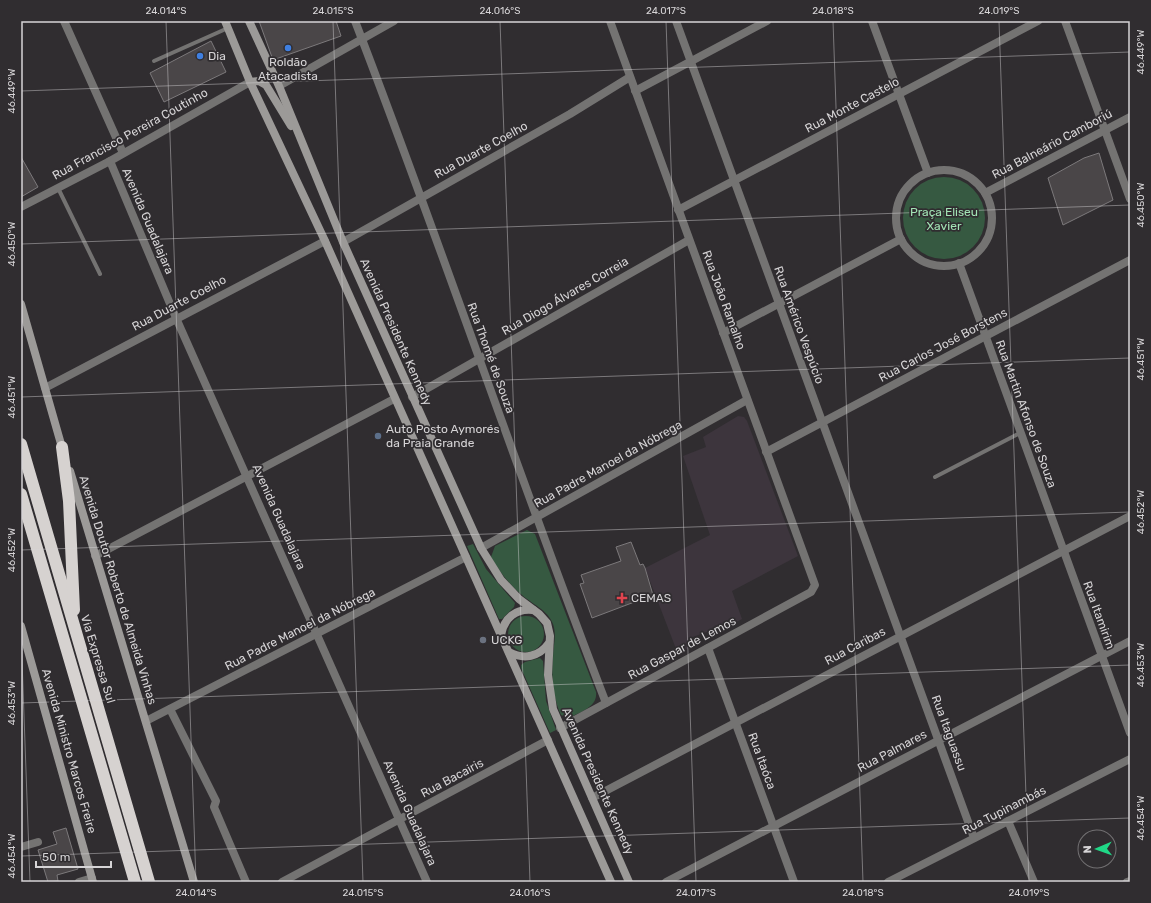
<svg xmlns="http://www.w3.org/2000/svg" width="1151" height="903" font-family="Rubik,sans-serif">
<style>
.built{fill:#3d353d}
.green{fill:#365941}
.building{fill:#4a4648;stroke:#7c797b}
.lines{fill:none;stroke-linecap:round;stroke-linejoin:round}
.lane{stroke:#747372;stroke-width:4}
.street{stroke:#747372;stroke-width:8}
.secondary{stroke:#9c9a98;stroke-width:8}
.highway{stroke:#d6d2d0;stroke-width:12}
.ticks{fill:none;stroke:#d6d4d6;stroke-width:1;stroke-opacity:0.45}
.shop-dot{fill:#3f7fe0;stroke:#302d30;stroke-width:1.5}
.service-dot{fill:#5c6f8a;stroke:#302d30;stroke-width:1.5}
.health-dot{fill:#e0444e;stroke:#302d30;stroke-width:1.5}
.worship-dot{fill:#6b7280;stroke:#302d30;stroke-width:1.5}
.labels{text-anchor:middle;stroke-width:3.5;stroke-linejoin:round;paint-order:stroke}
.poi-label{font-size:12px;fill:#d6d4d6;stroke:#302d30;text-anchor:start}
.street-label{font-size:12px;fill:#d6d4d6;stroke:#302d30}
.park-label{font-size:12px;fill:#a2e4b5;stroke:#302d30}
.neatline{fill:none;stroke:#d6d4d6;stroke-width:1.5}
.ticks-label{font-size:10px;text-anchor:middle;fill:#d6d4d6}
</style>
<rect width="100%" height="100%" fill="#302d30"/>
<path class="built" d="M738 416 744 417 747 421 798 556 732 591 742 619 718 632 715 629 690 638 692 646 678 654 645 568 710 535 683 456 706 447 703 437Z"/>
<g class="green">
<circle cx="944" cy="218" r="41"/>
<path d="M527 530 535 534 596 692C598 707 580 712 569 718L561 715C553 698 551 676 553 658 553 647 557 635 553 624 548 610 532 604 522 595 509 584 499 571 491 557L495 546Z"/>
<path d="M473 544 486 569 515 603 514 607 502 619H499L467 546Z"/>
<circle cx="526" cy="634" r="18"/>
<path d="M540 658 543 661 546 701 556 730 550 733 521 668V665L525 662Z"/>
</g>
<g class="building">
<path d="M259 21H336L341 36 273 60Z"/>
<path d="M211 41 226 72 164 102 150 73Z"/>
<path d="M1099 153 1113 200 1063 225 1048 178 1084 158Z"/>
<path d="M21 157 38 187 21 197Z"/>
<path d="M631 542 640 565 643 564 645 568 653 595 592 618 580 584 584 583 581 575 621 561 616 547Z"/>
<path d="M66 828 78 869 57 875 58 881 48 882 38 850 57 844 53 832Z"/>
</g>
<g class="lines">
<g class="lane">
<path d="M154 61 228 28"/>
<path d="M58 188 100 274"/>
<path d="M935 477 1020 433"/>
</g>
<g class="street">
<path d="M64 21 123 153"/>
<path d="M355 21C442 247 519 477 606 703"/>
<path d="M676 21 974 838"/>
<path d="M872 21 928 173"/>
<path d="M1065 21 1130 199"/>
<path d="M279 86 394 21"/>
<path d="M635 91 767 21"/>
<path d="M110 161 176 318 427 882"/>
<circle cx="944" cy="218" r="48"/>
<path d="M985 193 1130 117"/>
<path d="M21 207 110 161 250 82"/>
<path d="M678 210 1038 21"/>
<path d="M343 242 570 114 630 77"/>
<path d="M959 263 1130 733"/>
<path d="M723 333 901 239"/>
<path d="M45 388 325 241"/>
<path d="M412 397 689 240"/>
<path d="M766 452 1130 260"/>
<path d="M481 548 747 400"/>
<path d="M95 556 394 399"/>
<path d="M708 648 794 882"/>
<path d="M170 709 216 801 214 807 246 882"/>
<path d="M146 721 466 557"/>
<path d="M560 728 811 592 815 585 610 21"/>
<path d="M592 798 1130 516"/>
<path d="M1008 821 1034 882"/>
<path d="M21 847 38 842"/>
<path d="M79 882 92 878"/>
<path d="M282 882 548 740"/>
<path d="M666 882 1130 641"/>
<path d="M888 882 1130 759"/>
<path d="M1127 882 1130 881"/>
</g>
<g class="secondary">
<path d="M225 21 250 82 325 241 611 882"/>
<path d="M249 21 279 86 343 242 481 548 501 580 519 599 539 614 547 623 550 636 548 675 553 709 629 882"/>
<path d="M250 82 259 81 266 85 291 126"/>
<path d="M21 304 63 451"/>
<path d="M70 471 194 882"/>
<path d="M21 626 93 882"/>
<path d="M501 635C504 618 516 608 533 610"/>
<path d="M509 652C524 660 539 657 549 643"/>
</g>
<g class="highway">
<path d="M21 444 149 882"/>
<path d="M62 447 69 501 74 610"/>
<path d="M21 494 135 882"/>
</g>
</g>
<path class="ticks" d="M166 21 196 882M333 21 363 882M500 21 530 882M666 21 696 882M833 21 863 882M999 21 1029 882M21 91 1130 52M21 244 1130 205M21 397 1130 358M21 550 1130 512M21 632 30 882M21 703 1130 665M21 856 1130 818"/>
<g class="shop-dot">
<circle cx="288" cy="48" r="4"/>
<circle cx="200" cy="56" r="4"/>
</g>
<circle class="service-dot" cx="378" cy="436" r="4"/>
<path class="health-dot" d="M620 592h4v4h4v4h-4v4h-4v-4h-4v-4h4z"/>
<circle class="worship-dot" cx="483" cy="640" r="4"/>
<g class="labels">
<g class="poi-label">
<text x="208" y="60">Dia</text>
<text x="288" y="66" text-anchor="middle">Roldão<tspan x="288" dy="14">Atacadista</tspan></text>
<text x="386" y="433">Auto Posto Aymorés<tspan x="386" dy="14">da Praia Grande</tspan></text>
<text x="631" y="602">CEMAS</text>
<text x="491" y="644">UCKG</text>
</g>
<g class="street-label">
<text transform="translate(852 105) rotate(-28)" y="4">Rua Monte Castelo</text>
<text transform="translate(130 134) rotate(-29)" y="4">Rua Francisco Pereira Coutinho</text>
<text transform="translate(1052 144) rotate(-28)" y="4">Rua Balneário Camboriú</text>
<text transform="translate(481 150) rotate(-29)" y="4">Rua Duarte Coelho</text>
<text transform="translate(148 221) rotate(67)" y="4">Avenida Guadalajara</text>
<text transform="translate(565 296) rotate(-30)" y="4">Rua Diogo Álvares Correia</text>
<text transform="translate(724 300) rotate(70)" y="4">Rua João Ramalho</text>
<text transform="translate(179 303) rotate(-28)" y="4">Rua Duarte Coelho</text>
<text transform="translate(799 325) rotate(70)" y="4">Rua Américo Vespúcio</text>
<text transform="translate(396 332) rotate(66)" y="4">Avenida Presidente Kennedy</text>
<text transform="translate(943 345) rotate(-28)" y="4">Rua Carlos José Borstens</text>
<text transform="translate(491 358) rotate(70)" y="4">Rua Thomé de Souza</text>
<text transform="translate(1026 414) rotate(70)" y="4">Rua Martin Afonso de Souza</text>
<text transform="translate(608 464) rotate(-29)" y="4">Rua Padre Manoel da Nóbrega</text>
<text transform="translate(279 517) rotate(66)" y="4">Avenida Guadalajara</text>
<text transform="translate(118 590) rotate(73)" y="4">Avenida Doutor Roberto de Almeida Vinhas</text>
<text transform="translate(1099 615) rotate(70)" y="4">Rua Itamirim</text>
<text transform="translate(300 629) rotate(-27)" y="4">Rua Padre Manoel da Nóbrega</text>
<text transform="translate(855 646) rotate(-28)" y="4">Rua Caribas</text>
<text transform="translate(682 648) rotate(-28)" y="4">Rua Gaspar de Lemos</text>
<text transform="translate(98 659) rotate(73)" y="4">Via Expressa Sul</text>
<text transform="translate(949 733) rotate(70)" y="4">Rua Itaguassu</text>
<text transform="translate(69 751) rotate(74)" y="4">Avenida Ministro Marcos Freire</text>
<text transform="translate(892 751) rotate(-28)" y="4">Rua Palmares</text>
<text transform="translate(762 761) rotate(70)" y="4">Rua Itaóca</text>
<text transform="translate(452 778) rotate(-28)" y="4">Rua Bacairis</text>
<text transform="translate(598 781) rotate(66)" y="4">Avenida Presidente Kennedy</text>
<text transform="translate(1004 810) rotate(-27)" y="4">Rua Tupinambás</text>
<text transform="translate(410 813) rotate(66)" y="4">Avenida Guadalajara</text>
</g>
<g class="park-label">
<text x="944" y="216">Praça Eliseu<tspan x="944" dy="14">Xavier</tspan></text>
</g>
</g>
<rect width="1151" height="903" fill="none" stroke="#302d30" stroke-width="44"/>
<g transform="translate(1097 849) rotate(268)"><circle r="19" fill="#302d30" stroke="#727072"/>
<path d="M0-3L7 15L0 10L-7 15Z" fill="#20d887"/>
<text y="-6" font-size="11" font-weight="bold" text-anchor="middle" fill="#d6d4d6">N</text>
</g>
<path d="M36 861v6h75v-6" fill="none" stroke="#d6d4d6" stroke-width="2"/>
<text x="42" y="861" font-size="12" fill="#d6d4d6" stroke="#302d30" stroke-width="3" paint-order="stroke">50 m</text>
<rect x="22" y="22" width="1107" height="859" class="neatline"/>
<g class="ticks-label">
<text x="166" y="14">24.014°S</text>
<text x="333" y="14">24.015°S</text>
<text x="500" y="14">24.016°S</text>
<text x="666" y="14">24.017°S</text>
<text x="833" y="14">24.018°S</text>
<text x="999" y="14">24.019°S</text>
<text transform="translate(1140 52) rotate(-90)" y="4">46.449°W</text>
<text transform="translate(11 91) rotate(-90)" y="4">46.449°W</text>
<text transform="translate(1140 205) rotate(-90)" y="4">46.450°W</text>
<text transform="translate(11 244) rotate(-90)" y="4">46.450°W</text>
<text transform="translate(1140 359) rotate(-90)" y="4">46.451°W</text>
<text transform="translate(11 397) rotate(-90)" y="4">46.451°W</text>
<text transform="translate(1140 512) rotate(-90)" y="4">46.452°W</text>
<text transform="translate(11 550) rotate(-90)" y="4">46.452°W</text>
<text transform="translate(1140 665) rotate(-90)" y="4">46.453°W</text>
<text transform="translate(11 703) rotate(-90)" y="4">46.453°W</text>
<text transform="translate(1140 818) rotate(-90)" y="4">46.454°W</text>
<text transform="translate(11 856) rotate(-90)" y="4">46.454°W</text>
<text x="196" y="896">24.014°S</text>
<text x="363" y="896">24.015°S</text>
<text x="530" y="896">24.016°S</text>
<text x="696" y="896">24.017°S</text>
<text x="863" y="896">24.018°S</text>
<text x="1029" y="896">24.019°S</text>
</g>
</svg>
